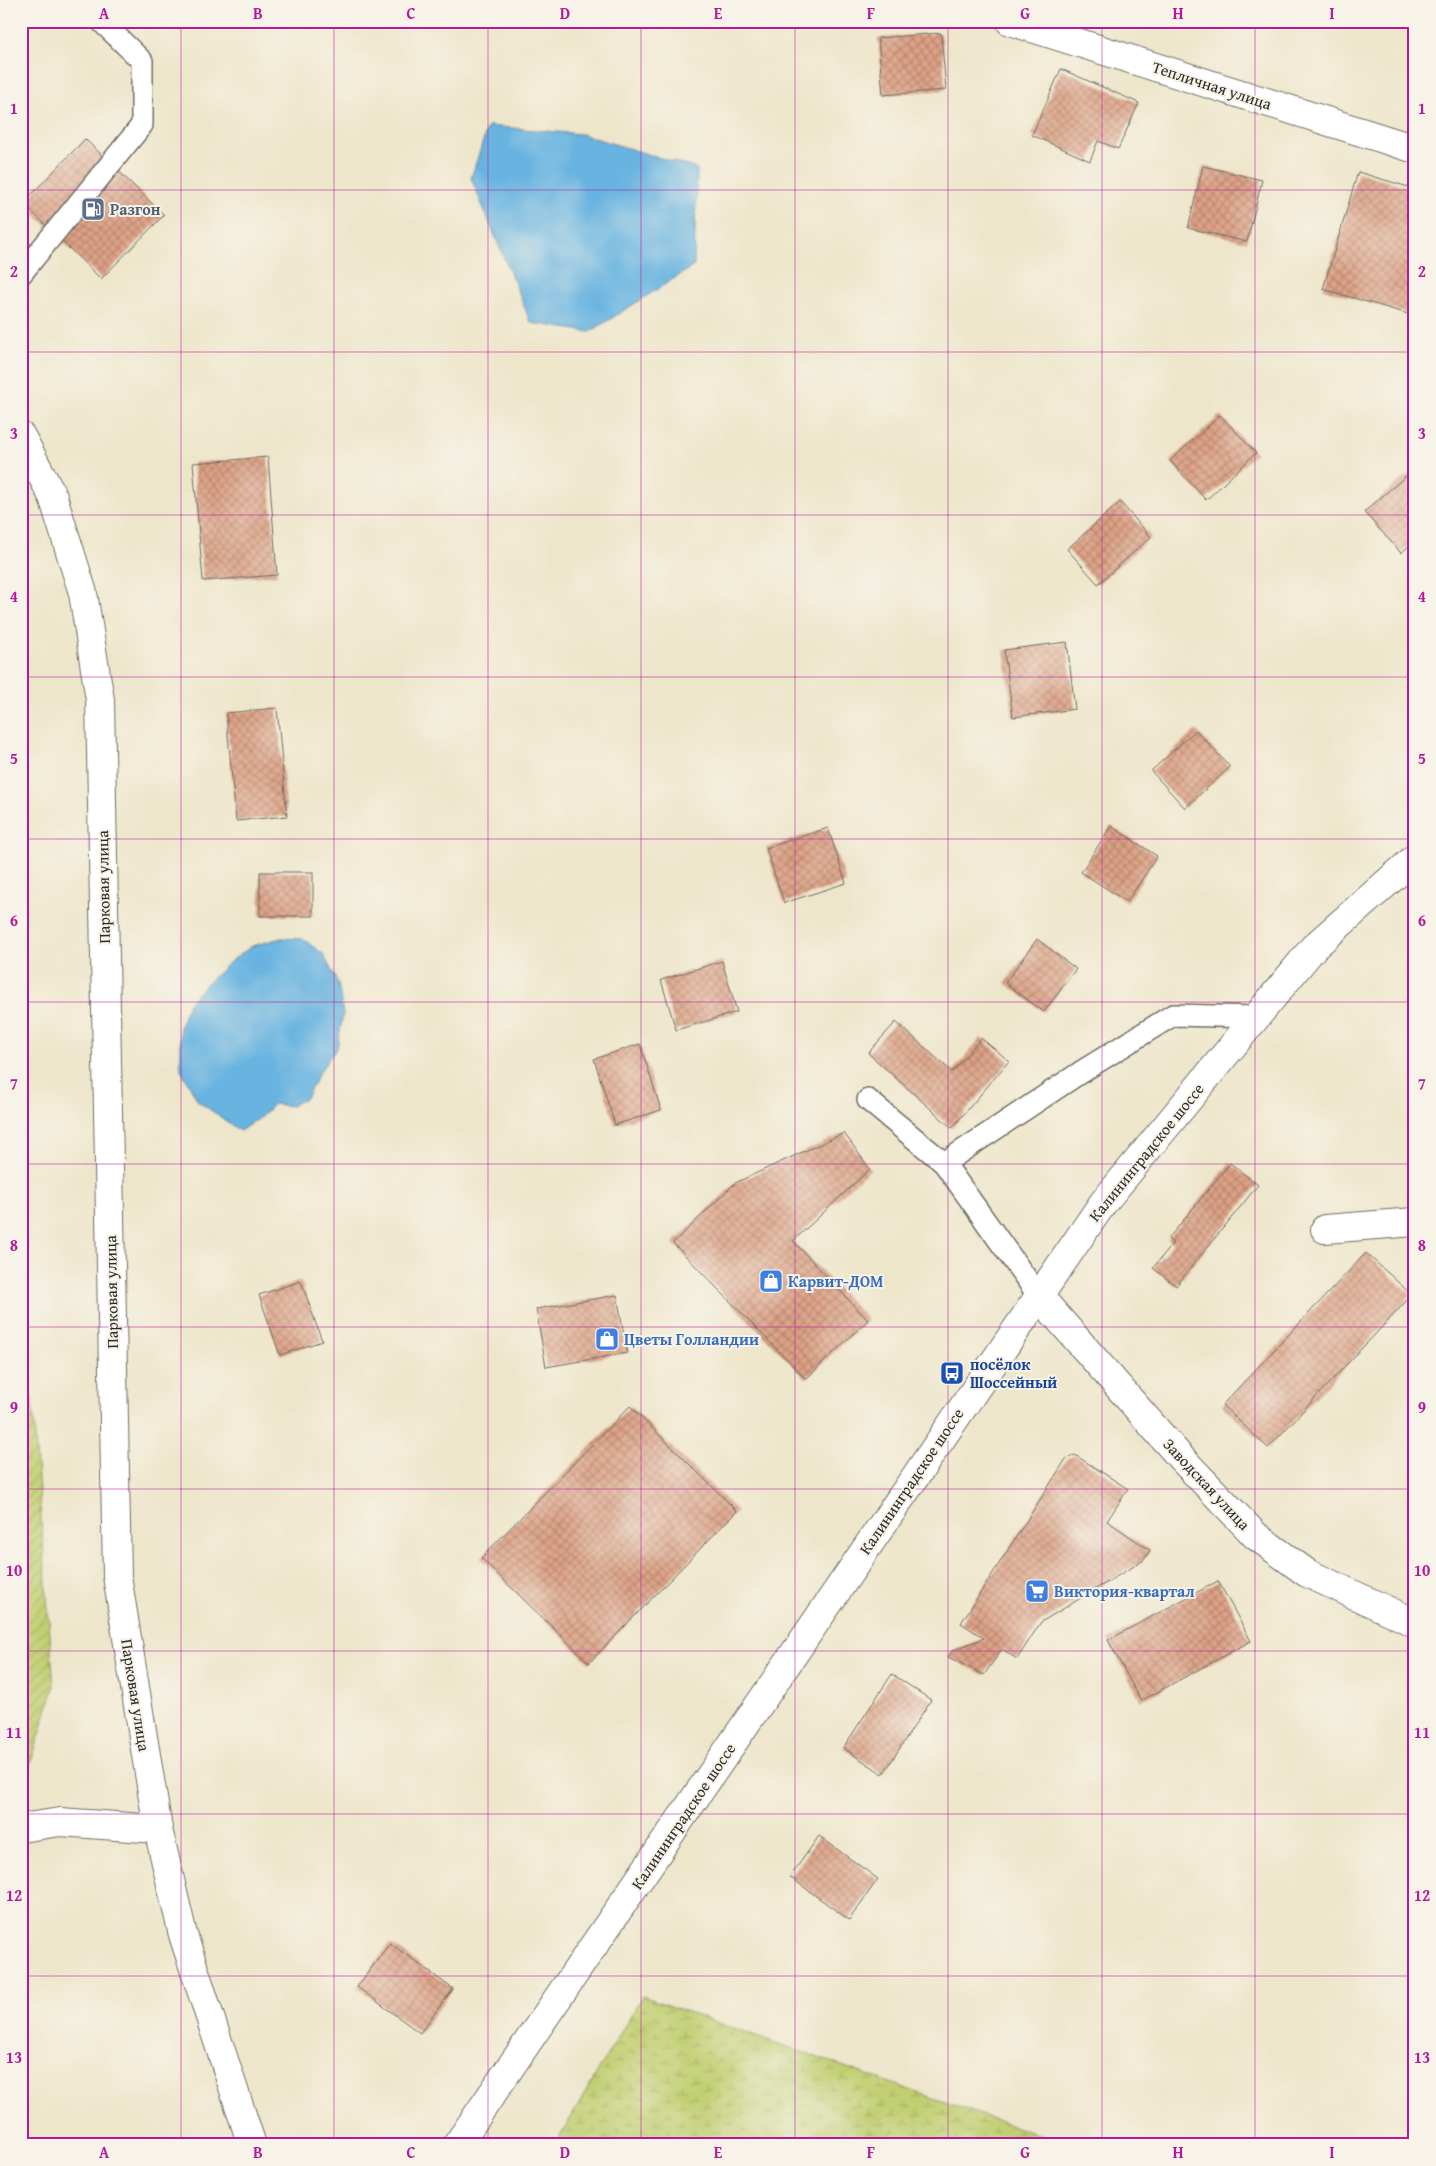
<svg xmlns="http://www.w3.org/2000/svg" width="1436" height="2166" font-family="'Gentium Book Plus',serif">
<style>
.wetland{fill:url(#wetland-marsh);stroke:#767d4e}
.garden{fill:url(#garden-furrows);stroke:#767d4e}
.water{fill:#67b3e0;stroke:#496f86}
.building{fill:url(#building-cross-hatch)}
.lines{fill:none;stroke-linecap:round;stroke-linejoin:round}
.lane-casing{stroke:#6f6c63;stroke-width:24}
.street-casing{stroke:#6f6c63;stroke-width:30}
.primary-casing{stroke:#6f6c63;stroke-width:30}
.lane{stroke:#fff;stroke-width:21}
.street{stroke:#fff;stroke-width:28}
.primary{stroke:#fff;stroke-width:28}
.grid{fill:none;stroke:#b5179e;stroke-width:1;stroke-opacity:0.55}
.labels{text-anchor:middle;stroke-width:4;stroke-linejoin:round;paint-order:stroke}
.street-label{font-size:16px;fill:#2b2b2b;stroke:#f7f3e8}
.service-label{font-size:16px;font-weight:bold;fill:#4e5e75;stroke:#f7f3e8;text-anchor:start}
.shop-label{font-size:16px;font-weight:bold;fill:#366cbe;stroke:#f7f3e8;text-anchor:start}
.transit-label{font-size:16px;font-weight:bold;fill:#164399;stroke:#f7f3e8;text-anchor:start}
.neatline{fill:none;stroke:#b5179e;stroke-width:2}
.grid-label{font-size:16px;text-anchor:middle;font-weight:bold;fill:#b5179e}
</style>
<defs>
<pattern id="wetland-marsh" width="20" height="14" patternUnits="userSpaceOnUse" patternTransform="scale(1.25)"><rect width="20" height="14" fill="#c1cf72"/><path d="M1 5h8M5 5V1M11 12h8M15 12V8" fill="none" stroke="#a6b263"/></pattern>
<pattern id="garden-furrows" width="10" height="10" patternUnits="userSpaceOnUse" patternTransform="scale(1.25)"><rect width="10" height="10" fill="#c1cf72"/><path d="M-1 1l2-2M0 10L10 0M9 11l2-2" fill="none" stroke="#a6b263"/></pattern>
<pattern id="building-cross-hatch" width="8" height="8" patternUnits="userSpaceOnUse" patternTransform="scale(1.25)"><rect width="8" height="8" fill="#dea286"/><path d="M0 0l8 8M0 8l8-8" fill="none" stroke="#b4846e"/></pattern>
</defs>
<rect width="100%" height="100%" fill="#f7f3e8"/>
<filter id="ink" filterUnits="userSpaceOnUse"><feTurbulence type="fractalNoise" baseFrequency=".02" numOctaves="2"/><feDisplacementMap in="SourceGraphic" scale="10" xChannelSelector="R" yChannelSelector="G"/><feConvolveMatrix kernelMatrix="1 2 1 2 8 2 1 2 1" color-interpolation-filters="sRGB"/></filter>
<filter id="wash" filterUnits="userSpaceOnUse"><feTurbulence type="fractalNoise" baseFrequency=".0096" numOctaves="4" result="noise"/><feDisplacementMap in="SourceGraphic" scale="20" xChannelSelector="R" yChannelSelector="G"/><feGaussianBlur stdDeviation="1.12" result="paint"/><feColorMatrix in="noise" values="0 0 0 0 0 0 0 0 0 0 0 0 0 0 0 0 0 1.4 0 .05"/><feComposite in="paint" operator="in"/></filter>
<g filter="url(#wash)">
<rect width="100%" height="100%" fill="#eee6cb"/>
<path class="wetland" d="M642 1996 1067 2145H555Z"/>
<path class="garden" d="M21 1256 54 1688 21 1795Z"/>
<g class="water">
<path d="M488 126 581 134 697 169 694 266 590 332 531 323 471 178Z"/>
<path d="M281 938 303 939 323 954 338 983 343 1014 337 1048 320 1071 306 1098 291 1106 274 1104 262 1116 240 1131 198 1101 181 1070 180 1026 189 1003 202 988 231 961 252 946Z"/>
</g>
<g id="blocks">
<g class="building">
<path d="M941 33 946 90 883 95 878 38Z"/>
<path d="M1061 69 1139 103 1118 149 1098 141 1090 161 1032 135Z"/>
<path d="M85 139 164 215 101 279 23 203Z"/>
<path d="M1203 166 1262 180 1247 242 1188 228Z"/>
<path d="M1358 172 1415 189V291L1408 314 1323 289Z"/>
<path d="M1220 415 1256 453 1206 500 1170 461Z"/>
<path d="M268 457 277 575 203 581 193 463Z"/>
<path d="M1415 468V541L1401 553 1364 512Z"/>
<path d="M1120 502 1151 537 1098 584 1067 549Z"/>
<path d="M1067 642 1075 709 1013 717 1004 650Z"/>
<path d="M277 708 287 816 236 821 226 713Z"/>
<path d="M1196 730 1230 767 1185 808 1151 771Z"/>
<path d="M1111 826 1157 856 1127 902 1081 872Z"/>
<path d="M828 828 846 883 784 903 766 848Z"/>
<rect x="260" y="872" width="53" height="44"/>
<path d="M1037 939 1076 969 1044 1012 1005 983Z"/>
<path d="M722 961 737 1012 676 1030 661 980Z"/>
<path d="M896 1022 952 1072 981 1038 1009 1061 952 1128 868 1053Z"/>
<path d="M640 1044 661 1110 615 1125 594 1059Z"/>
<path d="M844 1133 870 1169 793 1241 868 1320 806 1379 673 1243 735 1183Z"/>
<path d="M1230 1163 1258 1185 1176 1286 1153 1268 1173 1243 1168 1239Z"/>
<path d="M1366 1253 1412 1295 1268 1448 1222 1405Z"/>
<path d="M301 1281 322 1341 280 1355 259 1295Z"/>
<path d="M617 1295 627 1353 546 1367 536 1309Z"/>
<path d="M630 1406 737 1511 589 1663 481 1558Z"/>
<path d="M1075 1455 1128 1489 1107 1521 1150 1550 1144 1560 1041 1622 1017 1659 1002 1649 984 1675 948 1657 953 1650 984 1638 961 1623 1066 1459Z"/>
<path d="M1218 1581 1251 1641 1141 1701 1108 1640Z"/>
<path d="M892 1674 931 1700 883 1774 843 1748Z"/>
<path d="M819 1836 878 1879 849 1920 790 1877Z"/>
<path d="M390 1943 453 1989 420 2033 357 1987Z"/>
</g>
</g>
</g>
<g filter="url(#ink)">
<use href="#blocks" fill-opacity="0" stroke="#6f6c63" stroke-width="1"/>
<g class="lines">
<g class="lane-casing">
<g id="lane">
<path d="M21 274 142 125V61L101 21"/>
<path d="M868 1100 944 1163 1038 1295"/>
<path d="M944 1163 1081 1072 1173 1015 1256 1017"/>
</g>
</g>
<g class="street-casing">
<g id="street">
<path d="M1010 21 1415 149"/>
<path d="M1325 1229 1415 1222"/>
<path d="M1038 1295 1181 1458 1256 1536 1307 1573 1415 1623"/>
<path d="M21 1828 60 1822 158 1829"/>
</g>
</g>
<g class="primary-casing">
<g id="primary">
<path d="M21 436 53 497 83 593 100 700 117 1576 158 1829 183 1935 252 2145"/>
<path d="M457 2145 1103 1203 1314 947 1415 858"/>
</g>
</g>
<use href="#lane" class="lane"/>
<use href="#street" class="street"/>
<use href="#primary" class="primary"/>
</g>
</g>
<path class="grid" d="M181 21V2145M334 21V2145M488 21V2145M641 21V2145M795 21V2145M948 21V2145M1102 21V2145M1255 21V2145M21 190H1415M21 352H1415M21 515H1415M21 677H1415M21 839H1415M21 1002H1415M21 1164H1415M21 1327H1415M21 1489H1415M21 1651H1415M21 1814H1415M21 1976H1415"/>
<defs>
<g id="fuel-square" transform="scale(1.25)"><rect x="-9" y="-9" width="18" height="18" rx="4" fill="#5c6f8a" stroke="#f7f3e8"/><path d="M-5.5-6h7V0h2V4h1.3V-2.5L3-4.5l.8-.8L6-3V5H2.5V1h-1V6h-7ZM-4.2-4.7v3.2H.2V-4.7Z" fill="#fff"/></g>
<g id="shop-square" transform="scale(1.25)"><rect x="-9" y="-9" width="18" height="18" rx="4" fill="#3f7fe0" stroke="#f7f3e8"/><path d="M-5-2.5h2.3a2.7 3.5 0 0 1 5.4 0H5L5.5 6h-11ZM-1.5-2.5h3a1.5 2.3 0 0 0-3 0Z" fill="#fff"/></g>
<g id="bus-square" transform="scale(1.25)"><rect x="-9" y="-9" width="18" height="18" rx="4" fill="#1a4fb4" stroke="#f7f3e8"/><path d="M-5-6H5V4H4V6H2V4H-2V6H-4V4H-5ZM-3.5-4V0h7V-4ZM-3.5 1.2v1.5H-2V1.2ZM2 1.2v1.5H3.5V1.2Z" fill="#fff"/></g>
<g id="supermarket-square" transform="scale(1.25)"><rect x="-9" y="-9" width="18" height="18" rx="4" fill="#3f7fe0" stroke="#f7f3e8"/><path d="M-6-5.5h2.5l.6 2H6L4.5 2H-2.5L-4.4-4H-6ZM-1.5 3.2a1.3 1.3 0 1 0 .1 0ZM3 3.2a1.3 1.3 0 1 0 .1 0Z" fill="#fff"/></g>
</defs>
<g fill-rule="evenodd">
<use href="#fuel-square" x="93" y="209"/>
<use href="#shop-square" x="771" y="1281"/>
<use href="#shop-square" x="607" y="1339"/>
<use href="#bus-square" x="952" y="1373"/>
<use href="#supermarket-square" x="1037" y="1591"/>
</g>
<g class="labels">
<g class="street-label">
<text transform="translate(1212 85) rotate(18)" y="6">Тепличная улица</text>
<text transform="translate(103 887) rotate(-91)" y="6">Парковая улица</text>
<text transform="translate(1146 1152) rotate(-51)" y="6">Калининградское шоссе</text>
<text transform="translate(111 1292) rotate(-91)" y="6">Парковая улица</text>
<text transform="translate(911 1481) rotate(-56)" y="6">Калининградское шоссе</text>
<text transform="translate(1207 1484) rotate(47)" y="6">Заводская улица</text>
<text transform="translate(136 1695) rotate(81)" y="6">Парковая улица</text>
<text transform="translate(683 1816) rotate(-56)" y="6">Калининградское шоссе</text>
</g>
<g class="service-label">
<text x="110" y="215">Разгон</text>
</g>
<g class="shop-label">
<text x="788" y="1287">Карвит-ДОМ</text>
<text x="624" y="1345">Цветы Голландии</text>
<text x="1054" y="1597">Виктория-квартал</text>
</g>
<g class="transit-label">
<text x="970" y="1370">посёлок<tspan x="970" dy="18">Шоссейный</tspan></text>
</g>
</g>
<rect width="1436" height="2166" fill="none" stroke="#f7f3e8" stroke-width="55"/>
<rect x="28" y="28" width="1380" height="2110" class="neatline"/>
<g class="grid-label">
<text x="104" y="19">A</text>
<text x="258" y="19">B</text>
<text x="411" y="19">C</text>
<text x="565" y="19">D</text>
<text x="718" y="19">E</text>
<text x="871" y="19">F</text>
<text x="1025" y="19">G</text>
<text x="1178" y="19">H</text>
<text x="1332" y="19">I</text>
<text x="14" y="114">1</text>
<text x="1422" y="114">1</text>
<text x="14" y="277">2</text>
<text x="1422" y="277">2</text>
<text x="14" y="439">3</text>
<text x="1422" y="439">3</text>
<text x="14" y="602">4</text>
<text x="1422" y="602">4</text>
<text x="14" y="764">5</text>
<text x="1422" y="764">5</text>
<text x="14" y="926">6</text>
<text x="1422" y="926">6</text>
<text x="14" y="1089">7</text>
<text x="1422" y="1089">7</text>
<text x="14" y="1251">8</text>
<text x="1422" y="1251">8</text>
<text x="14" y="1413">9</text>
<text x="1422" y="1413">9</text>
<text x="14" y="1576">10</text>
<text x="1422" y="1576">10</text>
<text x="14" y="1738">11</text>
<text x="1422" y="1738">11</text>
<text x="14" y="1901">12</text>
<text x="1422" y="1901">12</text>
<text x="14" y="2063">13</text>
<text x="1422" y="2063">13</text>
<text x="104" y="2158">A</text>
<text x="258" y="2158">B</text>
<text x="411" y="2158">C</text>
<text x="565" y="2158">D</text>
<text x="718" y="2158">E</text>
<text x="871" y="2158">F</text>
<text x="1025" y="2158">G</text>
<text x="1178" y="2158">H</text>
<text x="1332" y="2158">I</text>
</g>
</svg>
